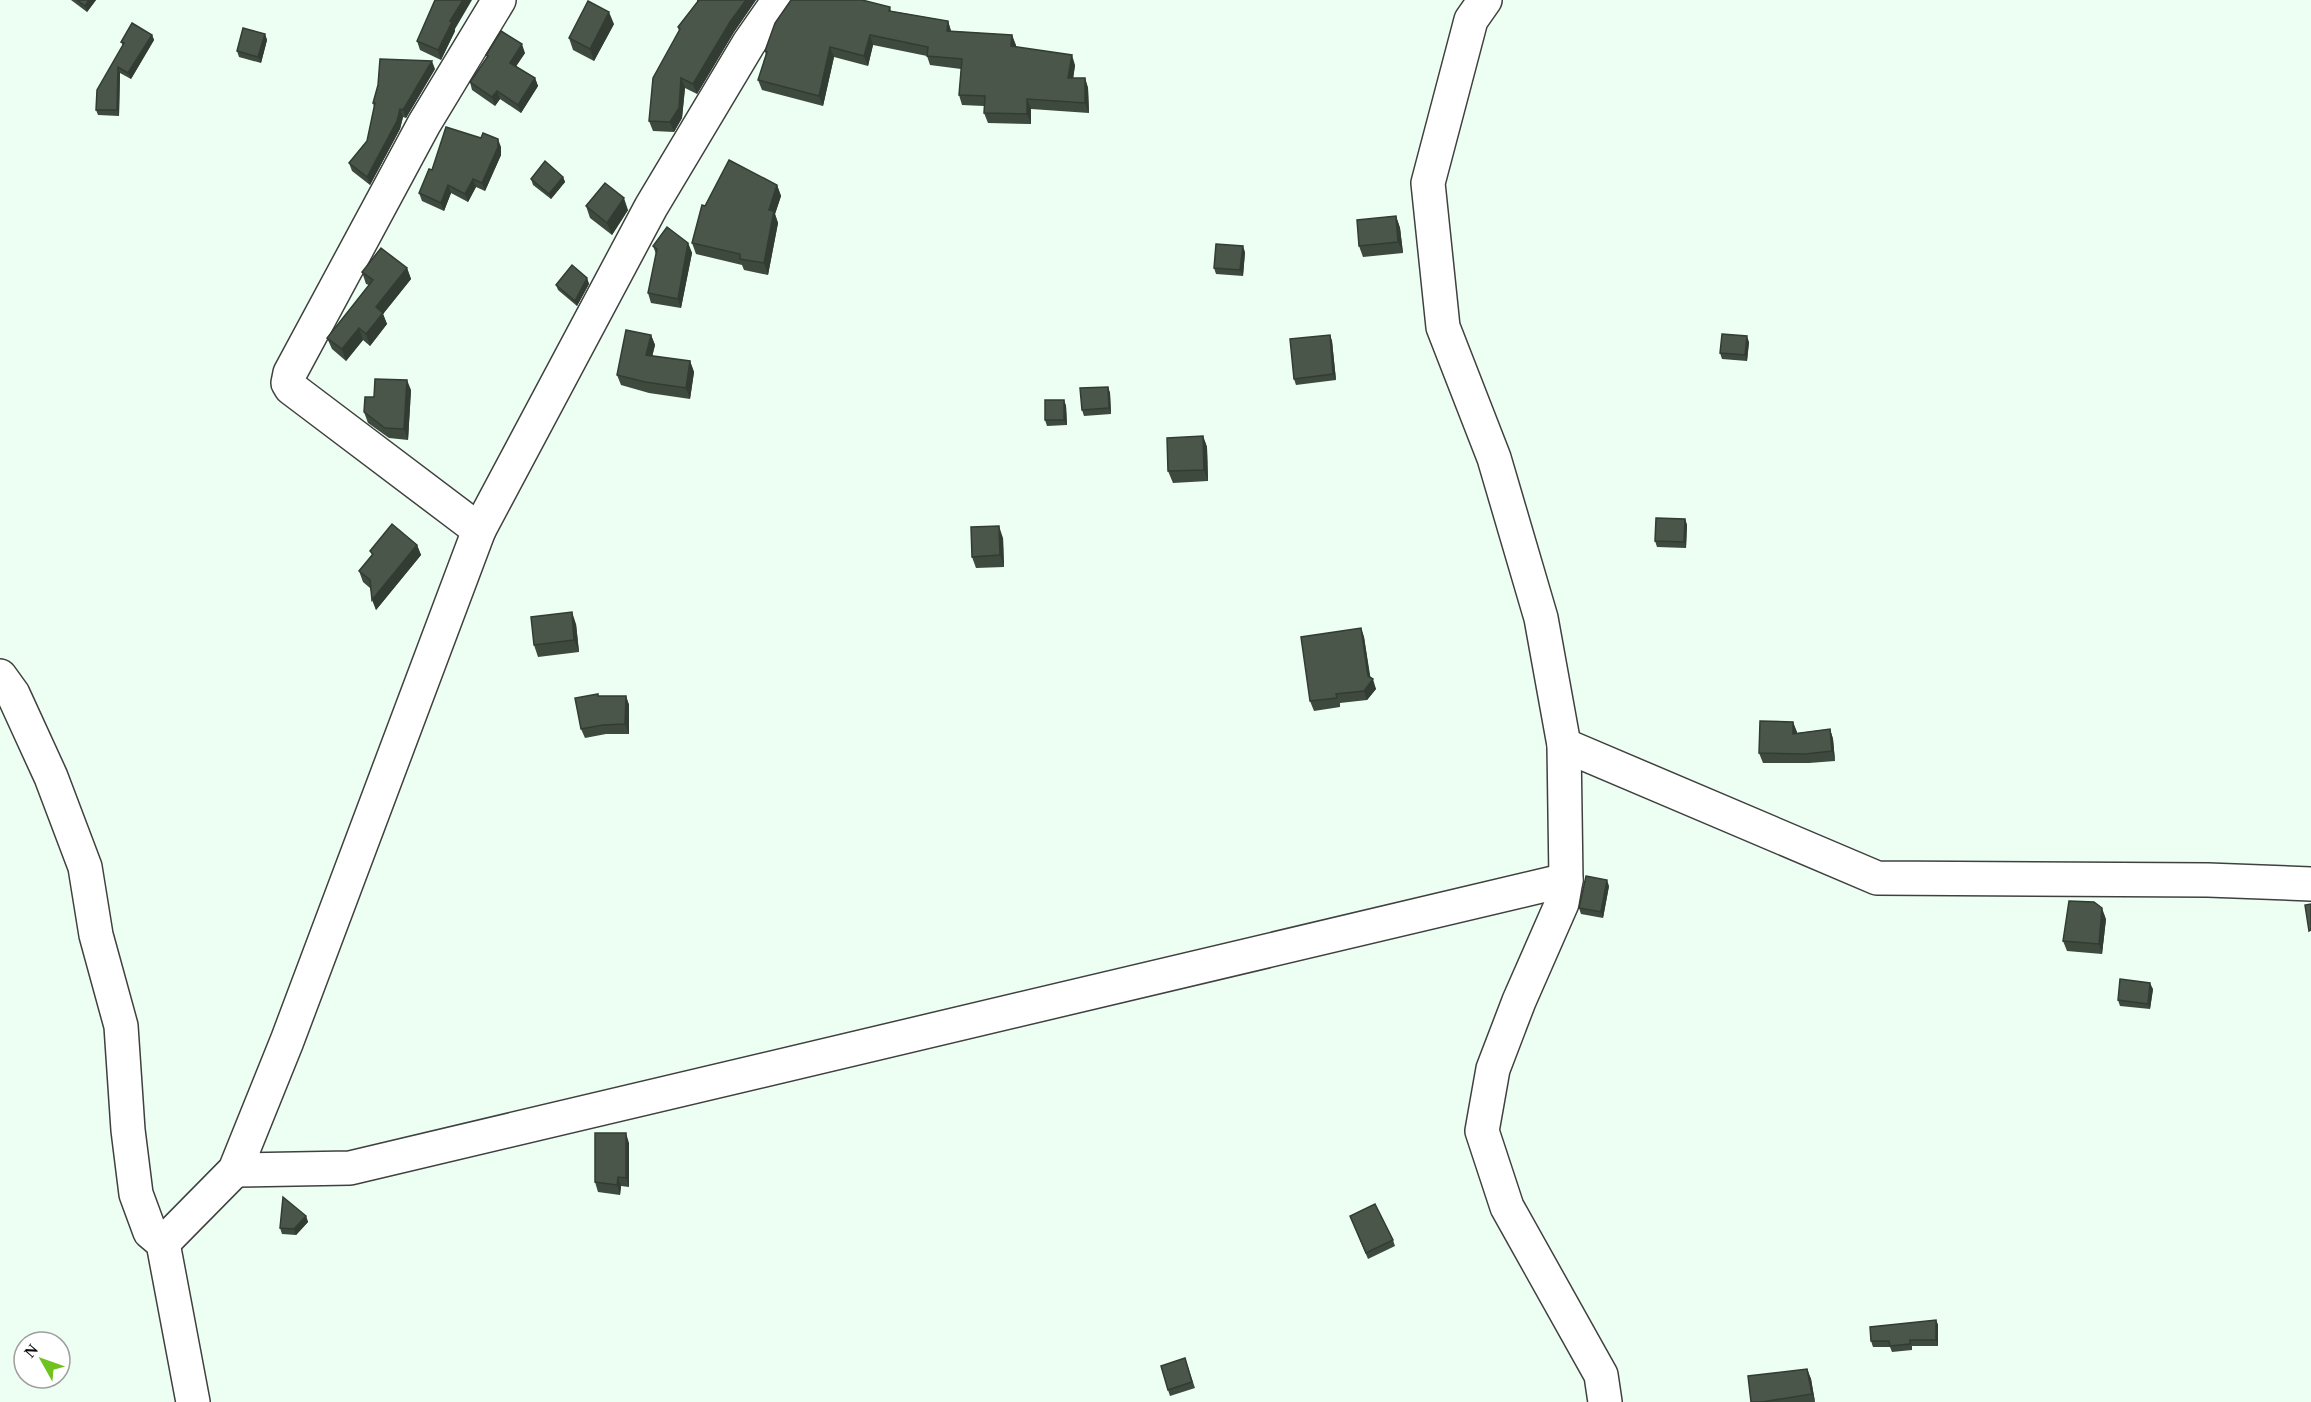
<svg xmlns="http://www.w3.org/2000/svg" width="2311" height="1402" font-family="'Times New Roman',serif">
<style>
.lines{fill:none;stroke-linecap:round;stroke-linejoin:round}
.minor-casing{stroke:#404040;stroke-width:36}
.minor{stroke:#fff;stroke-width:33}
.wall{fill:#3f4a3f}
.shaded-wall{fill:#333c33}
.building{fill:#495649;stroke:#333c33;stroke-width:1.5}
</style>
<rect width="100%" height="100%" fill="#edfff3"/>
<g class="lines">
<g class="minor-casing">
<g id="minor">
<path d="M1485 0 1471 20 1428 183 1443 327 1494 458 1541 618 1564 745 1566 880 1562 903 1519 1001 1493 1069 1482 1131 1507 1207 1601 1375 1605 1402"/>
<path d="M479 530 291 388 288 383 290 373 424 124 499 0"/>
<path d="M0 676 13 694 51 777 85 867 96 935 121 1026 128 1130 136 1194 150 1232 163 1243 193 1402"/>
<path d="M1564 745 1877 878 2208 880 2311 884"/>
<path d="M235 1170 350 1168 1566 880"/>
<path d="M163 1243 235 1170 287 1041 479 530 651 207 749 43 779 0"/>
</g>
</g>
<use href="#minor" class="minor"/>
</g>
<g class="wall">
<path d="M71 0H96L87 12Z"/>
<path d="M697 0H756L734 32 697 94 685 88 682 118 674 132 653 131 649 121 679 31 678 27 697 2Z"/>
<path d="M890 7 891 11 948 21 951 31 1012 35 1016 47 1075 65 1073 78H1085L1088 88 1089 113 1031 109V124L988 123 984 113V106L962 105 959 95 961 69 930 65 927 56 873 45 868 66 834 57 823 106 762 90 758 80 766 55 765 51Z"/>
<path d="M614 24 594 61 573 50 569 38Z"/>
<path d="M455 29V31L441 60 420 50 417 41Z"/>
<path d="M265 34 267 40 261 63 239 57 237 51Z"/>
<path d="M152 35 154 40 131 79 120 73 119 116 98 115 96 110 123 46 121 42Z"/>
<path d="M525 53 516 66 535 78 538 86 521 113 500 99 495 106 472 90 470 82 487 57 486 55Z"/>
<path d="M435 69 406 118 403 117 400 129 370 185 352 171 349 163 367 141 374 107 373 103Z"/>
<path d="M501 147V155L485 191 476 187 468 202 451 193 444 211 422 201 419 193 432 170Z"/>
<path d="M563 177 565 182 551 199 533 185 531 179Z"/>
<path d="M777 185 781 196 775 214 778 223 768 275 744 270 742 265 696 254 692 243 705 206Z"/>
<path d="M586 206 628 210 612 235 590 218Z"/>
<path d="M1396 216 1400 228 1403 253 1363 257 1359 246Z"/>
<path d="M688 243 692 253 681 308 651 303 648 293 656 254 653 246Z"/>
<path d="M1245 252 1243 276 1216 274 1214 268Z"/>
<path d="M407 268 411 279 383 314 387 324 370 346 363 340 346 361 332 349 327 338 369 285 366 284 362 272Z"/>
<path d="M587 278 589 284 577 306 558 290 556 285Z"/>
<path d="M651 335 655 345 652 356 690 361 694 372 690 399 649 393 621 385 617 375Z"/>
<path d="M1330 335 1332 341 1336 380 1296 385 1294 379Z"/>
<path d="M1749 342 1747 361 1722 359 1720 353Z"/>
<path d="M1108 387 1110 393 1111 414 1084 416 1082 410Z"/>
<path d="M411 390 408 440 389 438 368 423 364 412Z"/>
<path d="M1064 400 1066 406 1067 425 1047 426 1045 420Z"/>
<path d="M1203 436 1207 447 1208 481 1173 483 1168 471Z"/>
<path d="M1685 519 1687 525 1686 548 1657 547 1655 541Z"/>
<path d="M1003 538 1004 567 976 568 972 557Z"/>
<path d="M417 545 421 555 376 610 370 588 363 582 359 571 372 555 370 551Z"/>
<path d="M576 624 579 652 538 657 534 645Z"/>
<path d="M1361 628 1364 637 1370 678 1376 689 1367 700 1340 703V707L1314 711 1310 701Z"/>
<path d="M599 696H626L629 705V734H606L585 738 581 729Z"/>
<path d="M1793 722 1797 733 1830 729 1833 739 1835 761 1809 763H1763L1759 753Z"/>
<path d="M1609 886 1603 918 1581 914 1579 908Z"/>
<path d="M2106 919 2102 954 2067 951 2063 941Z"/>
<path d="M2153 989 2150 1009 2120 1006 2118 1000Z"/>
<path d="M629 1143V1187L621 1186 620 1195 598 1192 595 1182Z"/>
<path d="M306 1216 308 1222 296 1235 282 1234 280 1228Z"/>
<path d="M1350 1216 1393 1240 1395 1246 1368 1259Z"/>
<path d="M1936 1320 1938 1325V1346H1912V1350L1892 1352 1890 1347H1873L1871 1341Z"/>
<path d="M1185 1358 1195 1388 1170 1396 1168 1390Z"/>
<path d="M1807 1369 1811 1379 1815 1402H1751Z"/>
</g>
<g class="shaded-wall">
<path d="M89 0H96L87 12 85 6Z"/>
<path d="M463 0H472L455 29V31L441 60 438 50 450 21Z"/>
<path d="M746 0H756L734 32 697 94 693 84 730 22Z"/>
<path d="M609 12 614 24 594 61 590 49Z"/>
<path d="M948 21 951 31H947Z"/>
<path d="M265 34 267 40 261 63 258 57Z"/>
<path d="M152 35 154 40 131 79 128 73Z"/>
<path d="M870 35 873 45 868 66 864 56Z"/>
<path d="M1012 35 1016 45 1015 56 1011 46Z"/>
<path d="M522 44 525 53 513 71 510 63Z"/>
<path d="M830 47 834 57 823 106 819 96Z"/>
<path d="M1072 55 1075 65 1072 88 1068 78Z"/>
<path d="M432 61 435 69 406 118 403 110Z"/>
<path d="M118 67 120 73 119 116 117 110Z"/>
<path d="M535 78 538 86 521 113 518 105Z"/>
<path d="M681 78 685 88 682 118 674 132 670 122Z"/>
<path d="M1085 78 1088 88 1089 113 1085 103Z"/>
<path d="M497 91 500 99 495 106 492 97Z"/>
<path d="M1027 99 1031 109V124L1027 114Z"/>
<path d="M400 109 403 117 400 129 370 185 367 177Z"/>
<path d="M498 139 501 147V155L485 191 482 183Z"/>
<path d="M563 177 565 182 551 199 549 194Z"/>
<path d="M473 179 476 187 468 202 465 194Z"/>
<path d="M448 185 451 193 444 211 441 203Z"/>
<path d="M777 185 781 196 775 214 778 223 768 275 764 263 769 210Z"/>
<path d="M624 198 628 210 612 235 607 223Z"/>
<path d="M1396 216 1400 228 1403 253 1398 242Z"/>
<path d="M688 243 692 253 681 308 678 299Z"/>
<path d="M1243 246 1245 252 1243 276 1240 270Z"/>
<path d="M407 268 411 279 383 314 387 324 370 346 366 334 376 307Z"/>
<path d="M587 278 589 284 577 306 575 301Z"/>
<path d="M359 328 363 340 346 361 342 349Z"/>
<path d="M651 335 655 345 650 366 646 355Z"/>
<path d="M1330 335 1332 341 1336 380 1333 374Z"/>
<path d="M1747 336 1749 342 1747 361 1745 355Z"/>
<path d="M690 361 694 372 690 399 686 388Z"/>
<path d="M407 380 411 390 408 440 404 429Z"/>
<path d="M1108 387 1110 393 1111 414 1109 408Z"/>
<path d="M1064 400 1066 406 1067 425 1064 420Z"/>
<path d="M1203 436 1207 447 1208 481 1204 470Z"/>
<path d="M1685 519 1687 525 1686 548 1684 542Z"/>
<path d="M999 526 1003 538 1004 567 1000 555Z"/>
<path d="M417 545 421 555 376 610 372 600Z"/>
<path d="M572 612 576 624 579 652 574 640Z"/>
<path d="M1361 628 1364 637 1371 681 1373 679 1376 689 1367 700 1364 691 1368 676Z"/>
<path d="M626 696 629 705V734L625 724Z"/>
<path d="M1793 722 1797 732 1796 743 1793 734Z"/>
<path d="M1830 729 1833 739 1835 761 1832 751Z"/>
<path d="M1607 880 1609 886 1603 918 1601 912Z"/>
<path d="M2102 908 2106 919 2102 954 2099 944Z"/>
<path d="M2150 983 2153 989 2150 1009 2148 1004Z"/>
<path d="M626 1133 629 1143V1187L626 1178Z"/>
<path d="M618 1177 621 1186 620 1195 617 1185Z"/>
<path d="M306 1216 308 1222 296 1235 294 1229Z"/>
<path d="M1936 1320 1938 1325V1346L1936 1340Z"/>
<path d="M1807 1369 1811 1379 1815 1402 1812 1394Z"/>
</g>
<g class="building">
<path d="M77 0H89L85 6Z"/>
<path d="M435 0H463L450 21 452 22 438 50 417 41Z"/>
<path d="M699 0H746L730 22 693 84 681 78 679 108 670 122 649 121 653 78 680 29 678 27Z"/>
<path d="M791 0H862L890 7 889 11 948 21 947 31 1012 35 1011 46 1072 55 1068 78H1085V103L1027 99V114L984 113 985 96 959 95 962 59 927 56 928 47 870 35 864 56 830 47 819 96 758 80 767 52 765 51 775 23Z"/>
<path d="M588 1 609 12 590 49 569 38Z"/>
<path d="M132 23 152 35 128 73 118 67 117 110H96L97 90 124 43 121 42Z"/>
<path d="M243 28 265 34 258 57 237 51Z"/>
<path d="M501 31 522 44 510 63 535 78 518 105 497 91 492 97 470 82 488 56 486 55Z"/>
<path d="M380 59 432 61 403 110 400 109 397 121 367 177 349 163 367 141 375 103H373L378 85Z"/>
<path d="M446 127 481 138 483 133 498 139V147L482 183 473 179 465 194 448 185 441 203 419 193 429 169 432 170Z"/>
<path d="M729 160 777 185 769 210 774 211 764 263 740 259V254L692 243 702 205 705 206Z"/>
<path d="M545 161 563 177 549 194 531 179Z"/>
<path d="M605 183 624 198 607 223 586 206Z"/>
<path d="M1396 216 1398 242 1359 246 1357 220Z"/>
<path d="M667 227 688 243 678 299 648 293 657 249 653 246Z"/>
<path d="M1216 244 1243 246 1240 270 1214 268Z"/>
<path d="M381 248 407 268 376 307 383 313 366 334 359 328 342 349 327 338 373 280 362 272Z"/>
<path d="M572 265 587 278 575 301 556 285Z"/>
<path d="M626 330 651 335 646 355 690 361 686 388 645 382 617 375Z"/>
<path d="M1722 334 1747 336 1745 355 1720 353Z"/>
<path d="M1330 335 1333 374 1294 379 1290 339Z"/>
<path d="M375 379 407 380 404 429 385 428 364 412 365 397H374Z"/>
<path d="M1108 387 1109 408 1082 410 1080 388Z"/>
<rect x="1045" y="400" width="19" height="20"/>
<path d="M1203 436 1204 470 1168 471 1167 438Z"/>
<path d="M1656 518 1685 519 1684 542 1655 541Z"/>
<path d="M392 524 417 545 372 600 370 580 359 571 373 554 370 551Z"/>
<path d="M999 526 1000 555 972 557 971 527Z"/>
<path d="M572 612 574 640 534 645 531 617Z"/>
<path d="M1361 628 1368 676 1373 679 1364 691 1336 694 1337 698 1310 701 1301 637Z"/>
<path d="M598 694V696H626L625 724 603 725 581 729 575 698Z"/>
<path d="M1760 721 1793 722V734L1830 729 1832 751 1806 754 1759 753Z"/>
<path d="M1586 876 1607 880 1601 912 1579 908Z"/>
<path d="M2069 901 2094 902 2102 908 2099 944 2063 941Z"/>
<path d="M2311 904V930L2309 931 2305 905Z"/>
<path d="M2120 979 2150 983 2148 1004 2118 1000Z"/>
<path d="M595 1133H626V1178L618 1177 617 1185 595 1182Z"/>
<path d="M283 1197 306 1216 294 1229 280 1228Z"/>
<path d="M1375 1204 1393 1240 1366 1253 1350 1216Z"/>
<path d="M1936 1320V1340H1910V1344L1890 1346 1889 1341H1871L1870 1327Z"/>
<path d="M1185 1358 1192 1382 1168 1390 1161 1366Z"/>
<path d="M1807 1369 1812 1394 1762 1402H1751L1748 1376Z"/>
</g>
<g transform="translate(42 1360) rotate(310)"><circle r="28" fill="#ffffff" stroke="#9e9e9e" stroke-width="1.5"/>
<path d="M0-4.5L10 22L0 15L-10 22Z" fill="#70c21f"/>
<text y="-9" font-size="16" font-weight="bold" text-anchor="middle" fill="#0d0d0d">N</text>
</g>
</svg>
